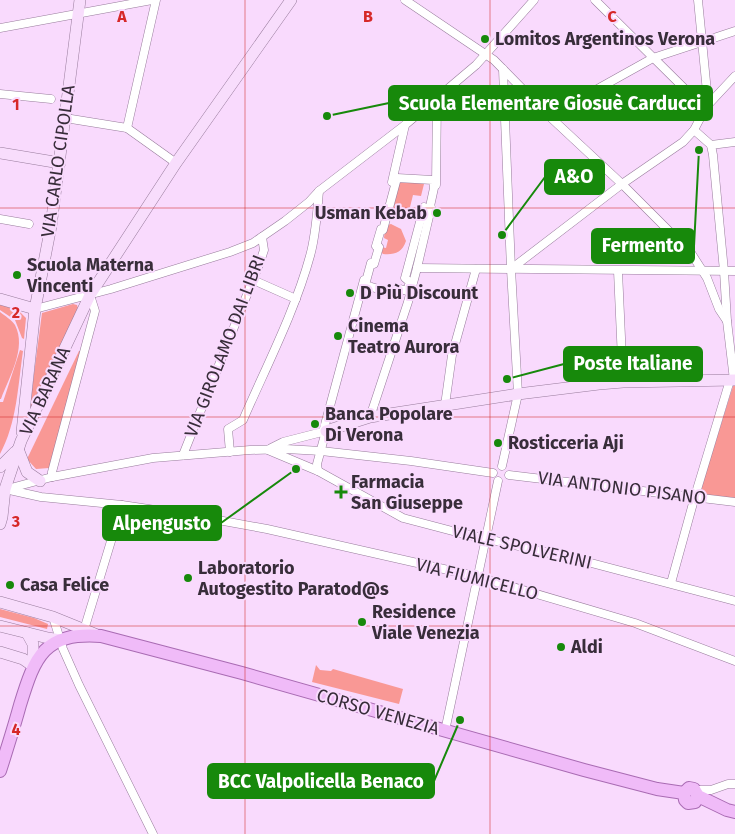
<svg xmlns="http://www.w3.org/2000/svg" width="735" height="834" font-family="'Fira Sans',sans-serif">
<style>
.green{fill:#f99895}
.lines{fill:none;stroke-linecap:round;stroke-linejoin:round}
.street-casing{stroke:#987c9c;stroke-width:9}
.secondary-casing{stroke:#987c9c;stroke-width:12}
.primary-casing{stroke:#a96bb3;stroke-width:14}
.street{stroke:#fff;stroke-width:8}
.secondary{stroke:#f8ddfc;stroke-width:11}
.primary{stroke:#f0bbf8;stroke-width:12}
.grid{fill:none;stroke:#d62828;stroke-width:1;stroke-opacity:0.55}
.poi-dot{fill:#17890b;stroke:#f9dafd;stroke-width:2}
.labels{text-anchor:middle;stroke-width:4;stroke-linejoin:round;paint-order:stroke}
.poi-label{font-size:18px;font-weight:bold;fill:#382d3a;stroke:#f9dafd;text-anchor:start}
.street-label{font-size:18px;fill:#382d3a;stroke:#f9dafd}
.grid-label{font-size:16px;text-anchor:middle;font-weight:bold;fill:#d62828;stroke:#f9dafd;stroke-width:4;stroke-linejoin:round;paint-order:stroke}
.leader{fill:none;stroke:#17890b;stroke-width:2}
.callout-dot{fill:#17890b;stroke:#f9dafd;stroke-width:2}
.callout{fill:#17890b;stroke:#17890b;stroke-width:2}
.callout-label{font-size:19px;text-anchor:middle;font-weight:bold;fill:#fff}
</style>
<rect width="100%" height="100%" fill="#f9dafd"/>
<g class="green">
<path d="M425 180 421 196 413 195 410 207 418 208 415 218 395 216 393 209 399 183 404 181Z"/>
<path d="M391 224 401 229 406 241C402 253 394 255 383 254L381 252V247L386 248 388 240 384 238 385 228 387 225Z"/>
<path d="M0 304 21 311V313L26 318 24 339 22 338 15 320 0 310Z"/>
<path d="M73 304 77 305 78 308 29 412 42 313Z"/>
<path d="M0 312C5 316 12 320 15 325 27 348 9 377 1 399H0Z"/>
<path d="M20 350 23 351C18 385 17 423 0 454V402H3Z"/>
<path d="M79 351H81L49 468 36 469 27 459Z"/>
<path d="M733 386H735V498L699 495Z"/>
<path d="M0 609 34 618 48 624 47 629 0 617Z"/>
<path d="M316 665 320 670 331 671 333 669 403 689 399 704 312 682Z"/>
</g>
<g class="lines">
<g class="street-casing">
<g id="street">
<path d="M405 0 494 60 549 116 622 184 691 253 707 278 719 309 727 321"/>
<path d="M595 0 692 96"/>
<path d="M698 0 707 92 706 107"/>
<path d="M0 28 152 0"/>
<path d="M0 94 51 99"/>
<path d="M549 116 653 58 735 31"/>
<path d="M65 118 127 128 176 163"/>
<path d="M127 128 156 0"/>
<path d="M694 130 711 145 713 155 724 271 727 321 734 380"/>
<path d="M711 145 735 142"/>
<path d="M397 178 433 180 434 188 429 211 424 207 405 278 410 282 407 291 397 288 395 294 365 285 371 263 374 264 379 247 376 246 381 229 383 230Z"/>
<path d="M392 182 405 125"/>
<path d="M436 185 437 98"/>
<path d="M0 219 29 224"/>
<path d="M417 268 735 271"/>
<path d="M511 269 622 184 683 142 694 130 706 107 735 76"/>
<path d="M618 271 623 382"/>
<path d="M253 280 296 299"/>
<path d="M35 309 111 289 230 252 253 243 285 221 309 202 319 191 405 125 476 65 534 0"/>
<path d="M445 405 452 355 476 269"/>
<path d="M370 417 408 302 417 268 431 208"/>
<path d="M323 432 364 280"/>
<path d="M271 448 283 442 326 431 317 464 318 471"/>
<path d="M268 450 318 471 403 518 460 533 576 559 735 601"/>
<path d="M230 452 228 429 243 420C266 367 295 311 310 256 316 235 317 213 319 191"/>
<path d="M183 455 260 262 264 250 262 237"/>
<path d="M502 466 518 394 511 269 503 69"/>
<path d="M509 475 735 502"/>
<path d="M52 477V472L95 311 90 295"/>
<path d="M5 489 41 497 122 505 196 516 267 529 479 577 635 623 735 661"/>
<path d="M7 489 52 477 153 458 250 450 286 449 321 451 411 461 493 473"/>
<path d="M671 583 695 496 730 380"/>
<path d="M53 617 63 649 79 685 153 834"/>
<path d="M82 631 84 630 122 505"/>
<path d="M445 731 498 481"/>
<path d="M696 790H711L728 784H735"/>
</g>
</g>
<g class="secondary-casing">
<g id="secondary">
<path d="M0 153 60 163"/>
<path d="M0 299 35 309"/>
<path d="M326 431 370 417 518 394 599 384 623 382 735 380"/>
<path d="M22 432 35 309 51 226 80 0"/>
<path d="M18 449 27 472 40 481"/>
<path d="M0 467 15 452"/>
<path d="M0 524 2 517 5 489 21 441 90 295 176 163 291 0"/>
<path d="M0 602 53 617 95 634"/>
<path d="M0 626 48 638 60 640"/>
<path d="M0 652 23 659 33 666V644L27 633"/>
</g>
</g>
<g class="primary-casing">
<g id="primary">
<path d="M0 771C7 749 14 727 20 705 35 656 44 632 101 636L242 673 584 770 657 789 684 793"/>
<path d="M684 793 689 788 694 789 698 796 727 810 735 812"/>
<path d="M684 793 685 800 688 803 695 802 698 796"/>
</g>
</g>
<use href="#street" class="street"/>
<use href="#secondary" class="secondary"/>
<use href="#primary" class="primary"/>
</g>
<path class="grid" d="M245 0V834M490 0V834M0 208H735M0 417H735M0 626H735"/>
<g class="poi-dot">
<circle cx="485" cy="39" r="5"/>
<circle cx="437" cy="213" r="5"/>
<circle cx="17" cy="275" r="5"/>
<circle cx="350" cy="293" r="5"/>
<circle cx="338" cy="336" r="5"/>
<circle cx="315" cy="424" r="5"/>
<circle cx="498" cy="443" r="5"/>
<path d="M338.5 484.5h5v5h5v5h-5v5h-5v-5h-5v-5h5z"/>
<circle cx="188" cy="578" r="5"/>
<circle cx="10" cy="585" r="5"/>
<circle cx="362" cy="622" r="5"/>
<circle cx="561" cy="647" r="5"/>
</g>
<g class="labels">
<g class="poi-label">
<text x="495" y="45">Lomitos Argentinos Verona</text>
<text x="427" y="219" text-anchor="end">Usman Kebab</text>
<text x="27" y="271">Scuola Materna<tspan x="27" dy="21">Vincenti</tspan></text>
<text x="360" y="299">D Più Discount</text>
<text x="348" y="332">Cinema<tspan x="348" dy="21">Teatro Aurora</tspan></text>
<text x="325" y="420">Banca Popolare<tspan x="325" dy="21">Di Verona</tspan></text>
<text x="508" y="449">Rosticceria Aji</text>
<text x="351" y="488">Farmacia<tspan x="351" dy="21">San Giuseppe</tspan></text>
<text x="198" y="574">Laboratorio<tspan x="198" dy="21">Autogestito Paratod@s</tspan></text>
<text x="20" y="591">Casa Felice</text>
<text x="372" y="618">Residence<tspan x="372" dy="21">Viale Venezia</tspan></text>
<text x="571" y="653">Aldi</text>
</g>
<g class="street-label">
<text transform="translate(58 161) rotate(-82)" y="6">VIA CARLO CIPOLLA</text>
<text transform="translate(225 346) rotate(-69)" y="6">VIA GIROLAMO DAI LIBRI</text>
<text transform="translate(45 391) rotate(-65)" y="6">VIA BARANA</text>
<text transform="translate(622 488) rotate(7)" y="6">VIA ANTONIO PISANO</text>
<text transform="translate(522 547) rotate(13)" y="6">VIALE SPOLVERINI</text>
<text transform="translate(477 579) rotate(14)" y="6">VIA FIUMICELLO</text>
<text transform="translate(378 712) rotate(16)" y="6">CORSO VENEZIA</text>
</g>
</g>
<g class="grid-label">
<text x="122" y="22">A</text>
<text x="368" y="22">B</text>
<text x="612" y="22">C</text>
<text x="16" y="110">1</text>
<text x="16" y="318">2</text>
<text x="16" y="527">3</text>
<text x="16" y="735">4</text>
</g>
<path class="leader" d="M327 116L389 103M502 235L545 177M699 150L694 246M507 379L564 364M296 469L221 523M460 720L434 781"/>
<g class="callout-dot">
<circle cx="327" cy="116" r="5"/>
<circle cx="502" cy="235" r="5"/>
<circle cx="699" cy="150" r="5"/>
<circle cx="507" cy="379" r="5"/>
<circle cx="296" cy="469" r="5"/>
<circle cx="460" cy="720" r="5"/>
</g>
<g class="callout">
<rect x="389" y="86" width="323" height="34" rx="5"/>
<rect x="545" y="160" width="59" height="34" rx="5"/>
<rect x="592" y="229" width="102" height="34" rx="5"/>
<rect x="564" y="347" width="138" height="34" rx="5"/>
<rect x="103" y="506" width="118" height="34" rx="5"/>
<rect x="208" y="764" width="226" height="34" rx="5"/>
</g>
<g class="callout-label">
<text x="550" y="110">Scuola Elementare Giosuè Carducci</text>
<text x="574" y="183">A&amp;O</text>
<text x="643" y="252">Fermento</text>
<text x="633" y="370">Poste Italiane</text>
<text x="162" y="530">Alpengusto</text>
<text x="321" y="788">BCC Valpolicella Benaco</text>
</g>
</svg>
